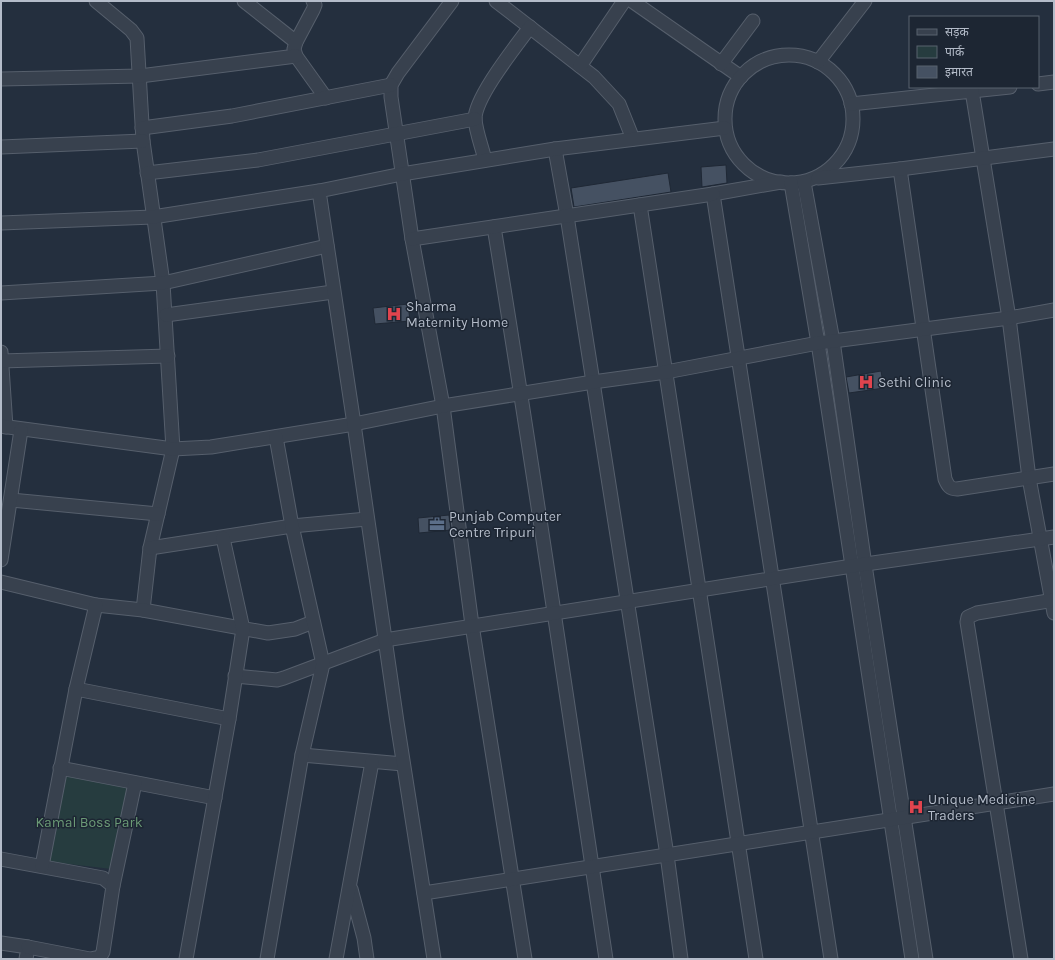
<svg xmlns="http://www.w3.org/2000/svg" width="1055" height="960" font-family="Karla,'Noto Sans Devanagari',sans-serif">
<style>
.green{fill:#263c3f}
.building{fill:#455162;stroke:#1f2835}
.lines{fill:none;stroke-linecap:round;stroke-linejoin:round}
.minor-casing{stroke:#565f6c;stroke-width:15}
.minor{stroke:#38414e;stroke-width:13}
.labels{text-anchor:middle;stroke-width:3;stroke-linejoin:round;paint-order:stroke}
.poi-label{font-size:14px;fill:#b4bcc9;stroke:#1d2633;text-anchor:start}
.park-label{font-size:14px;fill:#6b9a76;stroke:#1d2633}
</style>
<rect width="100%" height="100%" fill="#242f3e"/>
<path class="green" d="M60 768 135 783 120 870 43 861Z"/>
<g class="building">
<path d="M726 165 727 183 702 187 701 167Z"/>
<path d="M668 173 671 192 574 207 571 188Z"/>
<path d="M408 304 410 321 375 324 373 308Z"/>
<path d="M881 371 884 388 849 393 846 377Z"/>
<path d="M449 515 451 530 419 533 418 518Z"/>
</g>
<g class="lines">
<g class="minor-casing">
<g id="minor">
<path d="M96 1 131 30 137 38 143 141 163 283 173 449 150 548 143 610"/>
<path d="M244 1 296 42"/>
<path d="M313 1 315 5 313 10 296 42 294 49 296 56 326 98"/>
<path d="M452 1 398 73 391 85V97L412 239 443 406 472 625 525 959"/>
<path d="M496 1 594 77 619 104 633 139"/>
<path d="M632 1 741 77"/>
<circle cx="789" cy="119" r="64"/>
<path d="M818 62 865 1"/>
<path d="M721 64 753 21"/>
<path d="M580 66 624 1"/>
<path d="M1 79 140 76 296 56"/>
<path d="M1038 84 1054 82"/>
<path d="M972 91 1010 87"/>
<path d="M851 104 972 91 1009 318 1029 478 1054 613"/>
<path d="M142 128 232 116 391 85"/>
<path d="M1 147 143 141"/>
<path d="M555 149 567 216 667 855 681 959"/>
<path d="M485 160C482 147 476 132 475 119 475 97 516 46 530 27"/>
<path d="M900 169 945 479C948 486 950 489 957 489L1054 474"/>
<path d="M147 173 258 160 475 119"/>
<path d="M818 178 900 169 1054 149"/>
<path d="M781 182 713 194 831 959"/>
<path d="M804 182 833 341 865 565 926 959"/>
<path d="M791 183 818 343 912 959"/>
<path d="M640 205 756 959"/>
<path d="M1 223 153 217 319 191"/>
<path d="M494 227C534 470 569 715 606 959"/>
<path d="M412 239 713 194"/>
<path d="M1 293 163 283 327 246"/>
<path d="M166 315 333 292"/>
<path d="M1 352 6 427"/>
<path d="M1 361 168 356"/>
<path d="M1 426 173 449 211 447 354 424 443 406 593 382 666 372 818 343 1009 318 1054 310"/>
<path d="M11 500 158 514"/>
<path d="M150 548 292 526 367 519"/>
<path d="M1 560 21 430"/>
<path d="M1 582 96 605 143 610 268 633 295 629 313 622"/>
<path d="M235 676 277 680 284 678 385 640 852 566 1054 537"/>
<path d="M76 689 229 719"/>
<path d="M302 755 403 764"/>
<path d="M60 768 215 798"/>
<path d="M1 859 103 878 113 886"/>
<path d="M42 866 76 689 96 605"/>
<path d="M351 889 364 938 367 959"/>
<path d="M424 893 1054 794"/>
<path d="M1 943 28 947 26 959"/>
<path d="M28 947 90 959 100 957 103 952 113 886 135 783"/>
<path d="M186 959 229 719 243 629 223 538"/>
<path d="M267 959 302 755 323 664 292 526 276 437"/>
<path d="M336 959 372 762"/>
<path d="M434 959 397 722 354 424 319 191 402 174 555 149 725 128"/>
<path d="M1021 959 967 622 968 617 977 613 1054 600"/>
</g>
</g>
<use href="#minor" class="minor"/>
</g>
<defs>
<g id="hospital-bare" transform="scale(1.2)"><path d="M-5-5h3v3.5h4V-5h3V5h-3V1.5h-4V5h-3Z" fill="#e0444e" stroke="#1d2633" stroke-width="2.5" paint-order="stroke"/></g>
<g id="office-bare" transform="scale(1.2)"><path d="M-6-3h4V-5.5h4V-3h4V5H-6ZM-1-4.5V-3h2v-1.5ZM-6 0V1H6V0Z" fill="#5c6f8a" stroke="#1d2633" stroke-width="2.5" paint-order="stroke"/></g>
</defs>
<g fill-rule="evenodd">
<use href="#hospital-bare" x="394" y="314"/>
<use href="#hospital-bare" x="866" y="382"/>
<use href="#office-bare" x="437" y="524"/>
<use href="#hospital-bare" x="916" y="807"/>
</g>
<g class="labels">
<g class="poi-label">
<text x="406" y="311">Sharma<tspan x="406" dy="16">Maternity Home</tspan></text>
<text x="878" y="387">Sethi Clinic</text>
<text x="449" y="521">Punjab Computer<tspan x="449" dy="16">Centre Tripuri</tspan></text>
<text x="928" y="804">Unique Medicine<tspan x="928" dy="16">Traders</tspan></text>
</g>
<g class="park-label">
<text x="89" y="827">Kamal Boss Park</text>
</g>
</g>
<rect width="1055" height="960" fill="none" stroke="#b4bcc9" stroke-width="4"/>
<rect x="909" y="16" width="130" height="72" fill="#1d2633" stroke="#59626f"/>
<rect x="917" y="29" width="20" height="6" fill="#38414e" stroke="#59626f"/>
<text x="945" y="36" font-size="12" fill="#b4bcc9">सड़क</text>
<rect x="917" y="46" width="20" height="12" fill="#263c3f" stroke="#59626f"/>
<text x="945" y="56" font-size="12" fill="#b4bcc9">पार्क</text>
<rect x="917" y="66" width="20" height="12" fill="#455162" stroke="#59626f"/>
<text x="945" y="76" font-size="12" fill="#b4bcc9">इमारत</text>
</svg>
